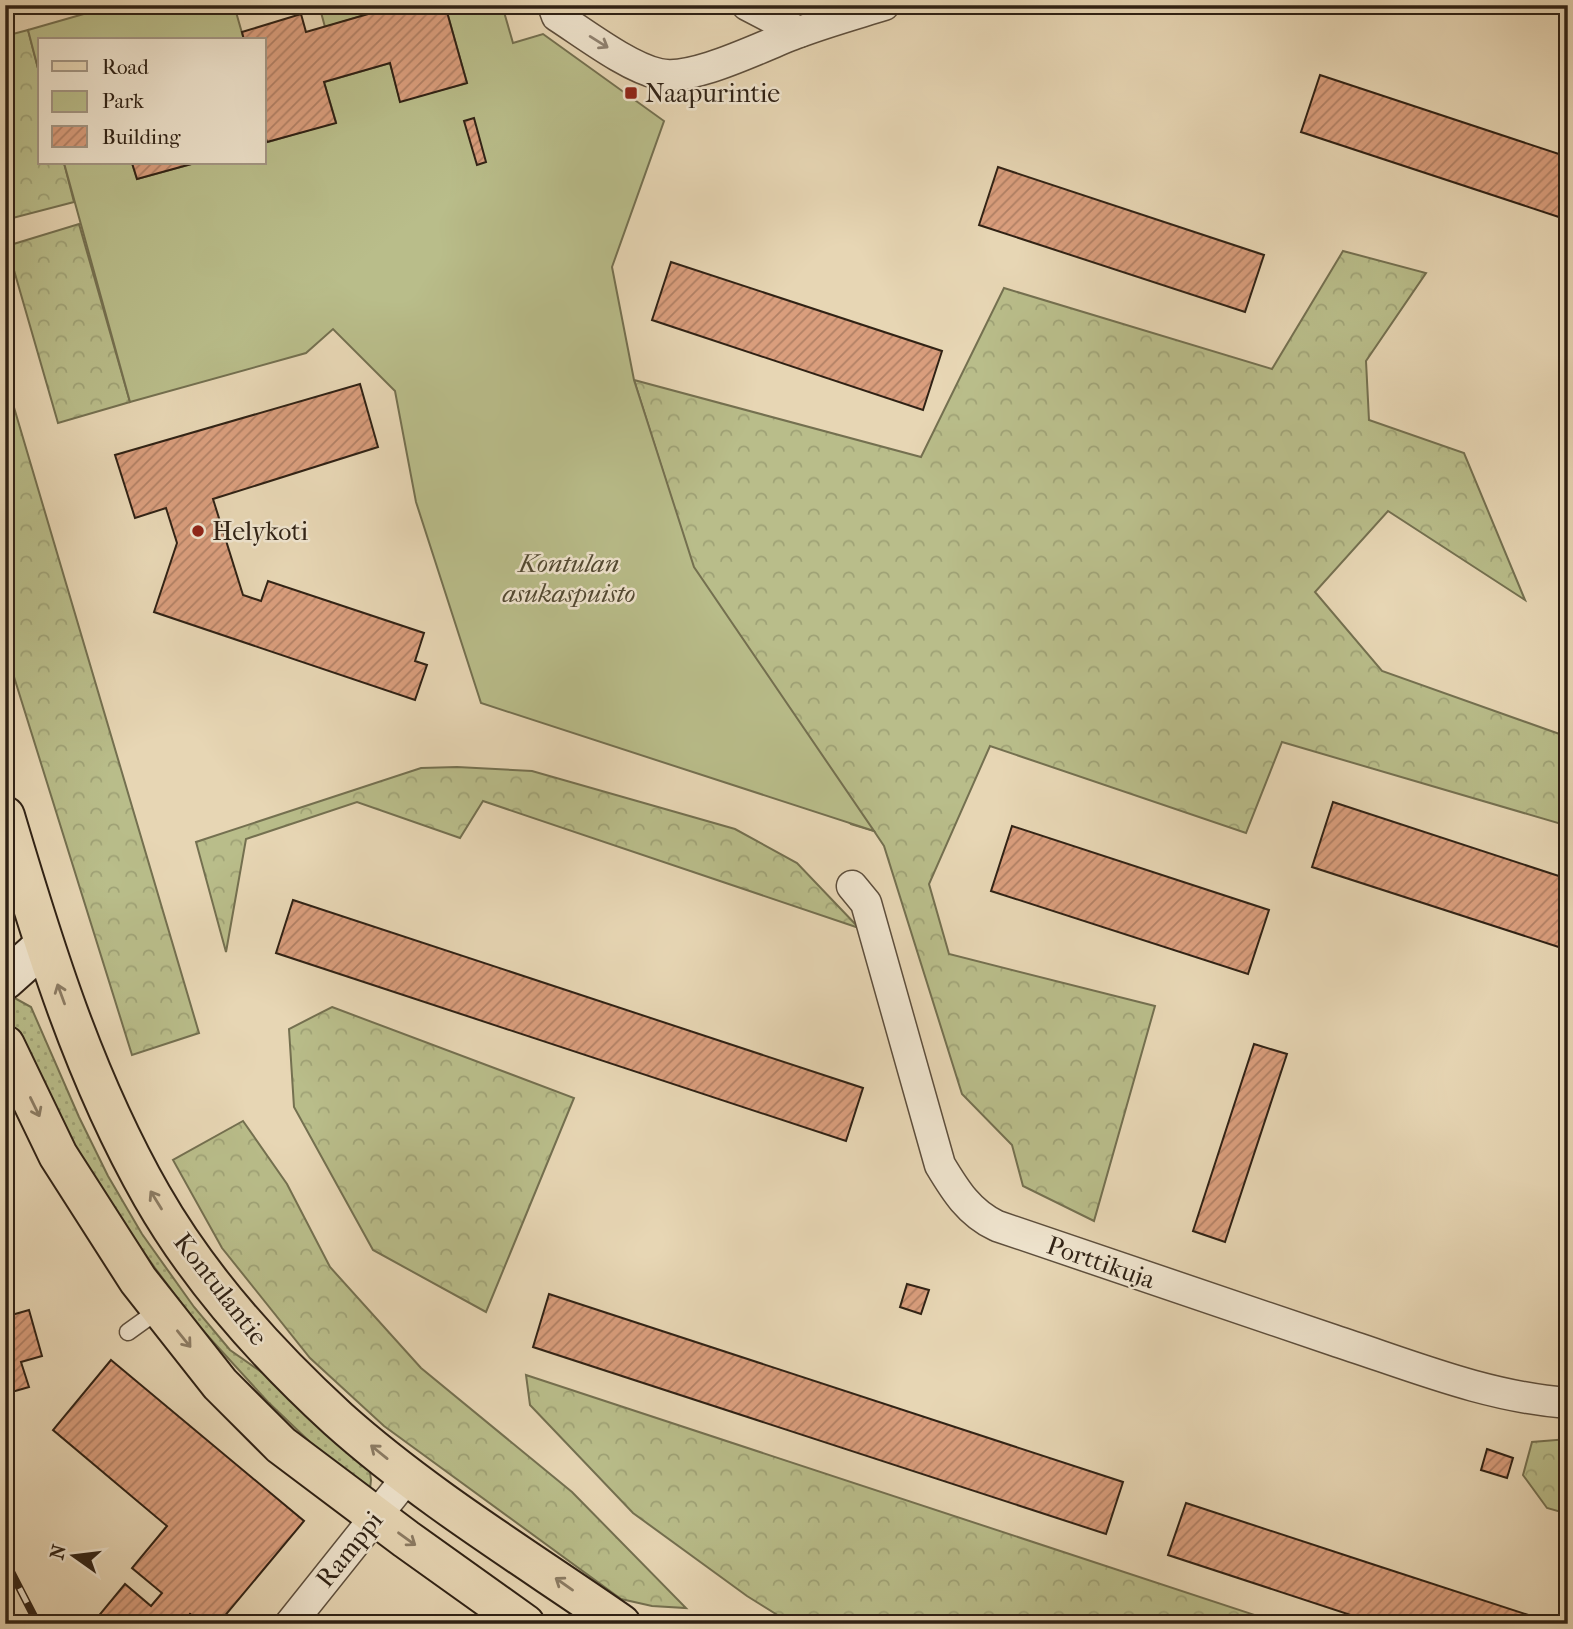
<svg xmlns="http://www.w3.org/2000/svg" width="1573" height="1629" font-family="'IM FELL French Canon',serif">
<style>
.grass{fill:url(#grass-dots);stroke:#747050;stroke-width:2}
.forest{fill:url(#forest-crowns);stroke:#747050;stroke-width:2}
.park{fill:#b9bd8a;stroke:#747050;stroke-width:2}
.building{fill:url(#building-hatch);stroke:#302215;stroke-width:2}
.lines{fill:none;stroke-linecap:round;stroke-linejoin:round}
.lane-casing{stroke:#5e4f3d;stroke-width:19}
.street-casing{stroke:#5e4f3d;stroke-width:33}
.secondary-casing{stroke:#302215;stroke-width:42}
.primary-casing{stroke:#302215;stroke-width:42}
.lane{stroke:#efe4ce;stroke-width:16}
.street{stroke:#efe4ce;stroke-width:30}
.secondary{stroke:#efe4ce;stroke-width:38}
.primary{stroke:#e7d6b4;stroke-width:38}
.rail-casing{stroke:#302215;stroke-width:8}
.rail{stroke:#efe4ce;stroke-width:5;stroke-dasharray:16;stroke-linecap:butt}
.oneway{stroke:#908372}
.oneway2{stroke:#8c7c64}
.poi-dot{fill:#8f2418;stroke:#efe4ce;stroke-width:2.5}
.labels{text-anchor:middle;stroke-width:5;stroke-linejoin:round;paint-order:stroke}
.poi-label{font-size:26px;fill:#302215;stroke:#efe4ce;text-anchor:start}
.park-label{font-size:26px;font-style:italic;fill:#524932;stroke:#efe4ce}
.street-label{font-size:26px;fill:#302215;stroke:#efe4ce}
</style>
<defs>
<pattern id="grass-dots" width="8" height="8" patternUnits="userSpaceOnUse" patternTransform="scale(1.75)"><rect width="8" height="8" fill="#b9bd8a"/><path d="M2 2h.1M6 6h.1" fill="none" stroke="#9fa276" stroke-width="1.8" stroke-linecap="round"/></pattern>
<pattern id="forest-crowns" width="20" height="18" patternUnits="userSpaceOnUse" patternTransform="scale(1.75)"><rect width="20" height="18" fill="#b9bd8a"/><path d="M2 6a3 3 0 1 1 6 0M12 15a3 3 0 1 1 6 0" fill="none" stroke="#9fa276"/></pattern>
<pattern id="building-hatch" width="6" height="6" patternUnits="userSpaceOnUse" patternTransform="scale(1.75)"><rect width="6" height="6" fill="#da9e7d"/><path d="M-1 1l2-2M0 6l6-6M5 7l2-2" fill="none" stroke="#b18065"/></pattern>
</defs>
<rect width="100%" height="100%" fill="#e7d6b4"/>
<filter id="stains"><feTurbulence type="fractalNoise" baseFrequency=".00286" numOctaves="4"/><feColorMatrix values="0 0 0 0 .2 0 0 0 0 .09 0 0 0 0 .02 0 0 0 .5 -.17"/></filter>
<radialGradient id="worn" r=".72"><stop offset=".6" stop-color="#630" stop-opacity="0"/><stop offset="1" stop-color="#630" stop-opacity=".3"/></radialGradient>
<path class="grass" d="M11 996 31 1007 79 1117 108 1176 142 1234 194 1307 230 1350 287 1390 369 1465 371 1480 370 1489 311 1443 268 1402 196 1323 155 1268 93 1180 5 1015V997Z"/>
<g class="forest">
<path d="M28 30 40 76V163H64L74 202 5 220V36Z"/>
<path d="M79 224 130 402 58 423 7 246Z"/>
<path d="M1343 251 1426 273 1366 361 1369 420 1464 453 1525 600 1388 511 1315 592 1382 671 1568 737V826L1282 742 1246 833 990 746 929 884 949 954 1155 1006 1094 1221 1023 1186 1012 1145 962 1094 884 846 874 831 851 824 740 716 634 380 921 457 1004 288 1272 369Z"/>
<path d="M5 377 199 1033 132 1055 5 648Z"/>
<path d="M457 767 532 771 735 829 797 863 859 928 483 801 460 838 357 802 246 839 226 952 196 842 421 768Z"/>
<path d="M332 1007 574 1098 486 1312 373 1250 294 1107 289 1029Z"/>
<path d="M243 1121 287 1184 330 1267 421 1368 572 1492 686 1608 652 1606 621 1599 384 1426 310 1358 222 1248 173 1160Z"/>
<path d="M526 1375 1282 1624H792L747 1596 633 1513 530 1405Z"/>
<path d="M1568 1439V1514L1547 1508 1523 1475 1532 1442Z"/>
</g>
<g class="park">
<path d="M115 5H234L244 40H40V76L28 30Z"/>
<path d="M319 5H373L375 12 325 27Z"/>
<path d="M445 5H502L513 43 543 34 664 121 612 267 634 380 694 567 874 831 481 703 416 502 395 391 333 329 306 353 130 402 64 163H132L137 179 195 163H264V132L268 142 336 122 324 82 390 63 400 101 467 83Z"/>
</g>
<g class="building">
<path d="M373 5H445L467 83 400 102 390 63 324 82 336 123 267 142 264 132V40H244L242 32 301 14 306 32 375 12Z"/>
<path d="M1320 75 1568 157V220L1301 132Z"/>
<path d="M474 118 486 162 477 165 464 121Z"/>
<path d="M132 163H195L137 179Z"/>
<path d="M998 167 1264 255 1245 312 979 225Z"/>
<path d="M671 262 942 351 923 410 652 320Z"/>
<path d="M360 384 378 447 213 499 243 595 261 601 268 581 424 633 415 661 427 665 415 700 154 612 177 543 166 508 135 518 115 455Z"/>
<path d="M1333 802 1568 879V950L1312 867Z"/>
<path d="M1012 826 1269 910 1248 974 991 891Z"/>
<path d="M293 900 863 1088 846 1141 276 953Z"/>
<path d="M1254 1044 1287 1054 1225 1242 1193 1231Z"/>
<path d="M907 1284 929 1290 921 1314 900 1307Z"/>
<path d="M549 1294 1123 1482 1106 1534 533 1347Z"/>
<path d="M5 1309 8 1316 29 1310 42 1356 21 1362 29 1387 5 1394Z"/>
<path d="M111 1360 304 1521 218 1624H202L190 1614 182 1624H102L96 1619 125 1584 151 1606 162 1593 132 1568 167 1526 53 1430Z"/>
<path d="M1487 1449 1513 1458 1507 1478 1481 1470Z"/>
<path d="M1186 1503 1372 1564 1556 1624H1378L1168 1555Z"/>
</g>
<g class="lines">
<g class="lane-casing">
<path id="lane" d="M128 1332 160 1309"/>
</g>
<g class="street-casing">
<g id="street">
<path d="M553 5 557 16C585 34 628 67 659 74 693 82 764 45 797 33 826 22 855 14 884 5"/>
<path d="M747 5 799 32"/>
<path d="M852 886 866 903 940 1165C955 1190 969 1213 997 1226 1109 1265 1221 1303 1333 1340 1410 1365 1486 1397 1568 1403"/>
<path d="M290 1624 409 1475"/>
</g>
</g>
<g class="secondary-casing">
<path id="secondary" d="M5 980 43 946"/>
</g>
<g class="primary-casing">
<g id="primary">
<path d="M5 816C44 947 84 1077 152 1196 200 1280 267 1354 338 1419 424 1496 526 1558 621 1624"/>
<path d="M5 1045 58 1155 138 1280 220 1384 281 1445 406 1539 525 1624"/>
</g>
</g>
<use href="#lane" class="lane"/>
<use href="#street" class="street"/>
<use href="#secondary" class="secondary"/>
<use href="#primary" class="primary"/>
<g class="rail-casing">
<path id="rail" d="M5 1560 38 1624"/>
</g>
<use href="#rail" class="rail"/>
</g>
<defs><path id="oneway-shaft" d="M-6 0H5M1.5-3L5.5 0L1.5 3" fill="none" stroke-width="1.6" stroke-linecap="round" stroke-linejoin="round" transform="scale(1.75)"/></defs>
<use class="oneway" href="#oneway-shaft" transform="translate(599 42) rotate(32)"/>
<g class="oneway2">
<use href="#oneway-shaft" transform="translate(61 994) rotate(-110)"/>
<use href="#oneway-shaft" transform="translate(35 1107) rotate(64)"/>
<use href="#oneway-shaft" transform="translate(156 1200) rotate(-122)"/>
<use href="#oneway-shaft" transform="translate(184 1339) rotate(51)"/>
<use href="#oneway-shaft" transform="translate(379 1452) rotate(-141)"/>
<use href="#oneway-shaft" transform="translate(407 1539) rotate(36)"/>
<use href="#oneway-shaft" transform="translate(564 1584) rotate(-145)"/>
</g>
<g class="poi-dot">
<rect x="624" y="86" width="14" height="14" rx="3.5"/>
<circle cx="198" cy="531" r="7"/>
</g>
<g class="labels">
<g class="poi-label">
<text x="645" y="102">Naapurintie</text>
<text x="212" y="540">Helykoti</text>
</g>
<g class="park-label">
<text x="569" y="572">Kontulan<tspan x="569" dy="30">asukaspuisto</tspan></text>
</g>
<g class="street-label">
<text transform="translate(1101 1262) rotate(19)" y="9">Porttikuja</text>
<text transform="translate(221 1289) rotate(52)" y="9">Kontulantie</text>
<text transform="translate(349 1549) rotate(-51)" y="9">Ramppi</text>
</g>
</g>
<rect width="1573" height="1629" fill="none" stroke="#e7d6b4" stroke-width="28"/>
<rect x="7" y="7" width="1559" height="1615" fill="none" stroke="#302215" stroke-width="3.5"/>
<rect x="14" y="14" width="1545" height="1601" fill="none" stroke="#302215" stroke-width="2"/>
<rect x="38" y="38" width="228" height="126" fill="#efe4ce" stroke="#a39684" stroke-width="2"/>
<rect x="52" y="61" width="35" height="10" fill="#e7d6b4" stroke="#a39684" stroke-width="2"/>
<text x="102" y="74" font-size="21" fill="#302215">Road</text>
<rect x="52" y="91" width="35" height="21" fill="#b9bd8a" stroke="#a39684" stroke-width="2"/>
<text x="102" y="108" font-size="21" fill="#302215">Park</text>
<rect x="52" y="126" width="35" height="21" fill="url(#building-hatch)" stroke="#a39684" stroke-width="2"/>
<text x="102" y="144" font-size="21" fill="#302215">Building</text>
<g transform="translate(74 1556) rotate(284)" stroke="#efe4ce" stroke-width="5" paint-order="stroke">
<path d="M0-5L12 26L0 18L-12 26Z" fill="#302215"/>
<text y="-10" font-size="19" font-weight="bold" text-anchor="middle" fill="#302215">N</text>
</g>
<rect width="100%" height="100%" filter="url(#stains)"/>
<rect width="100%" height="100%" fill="url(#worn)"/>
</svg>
